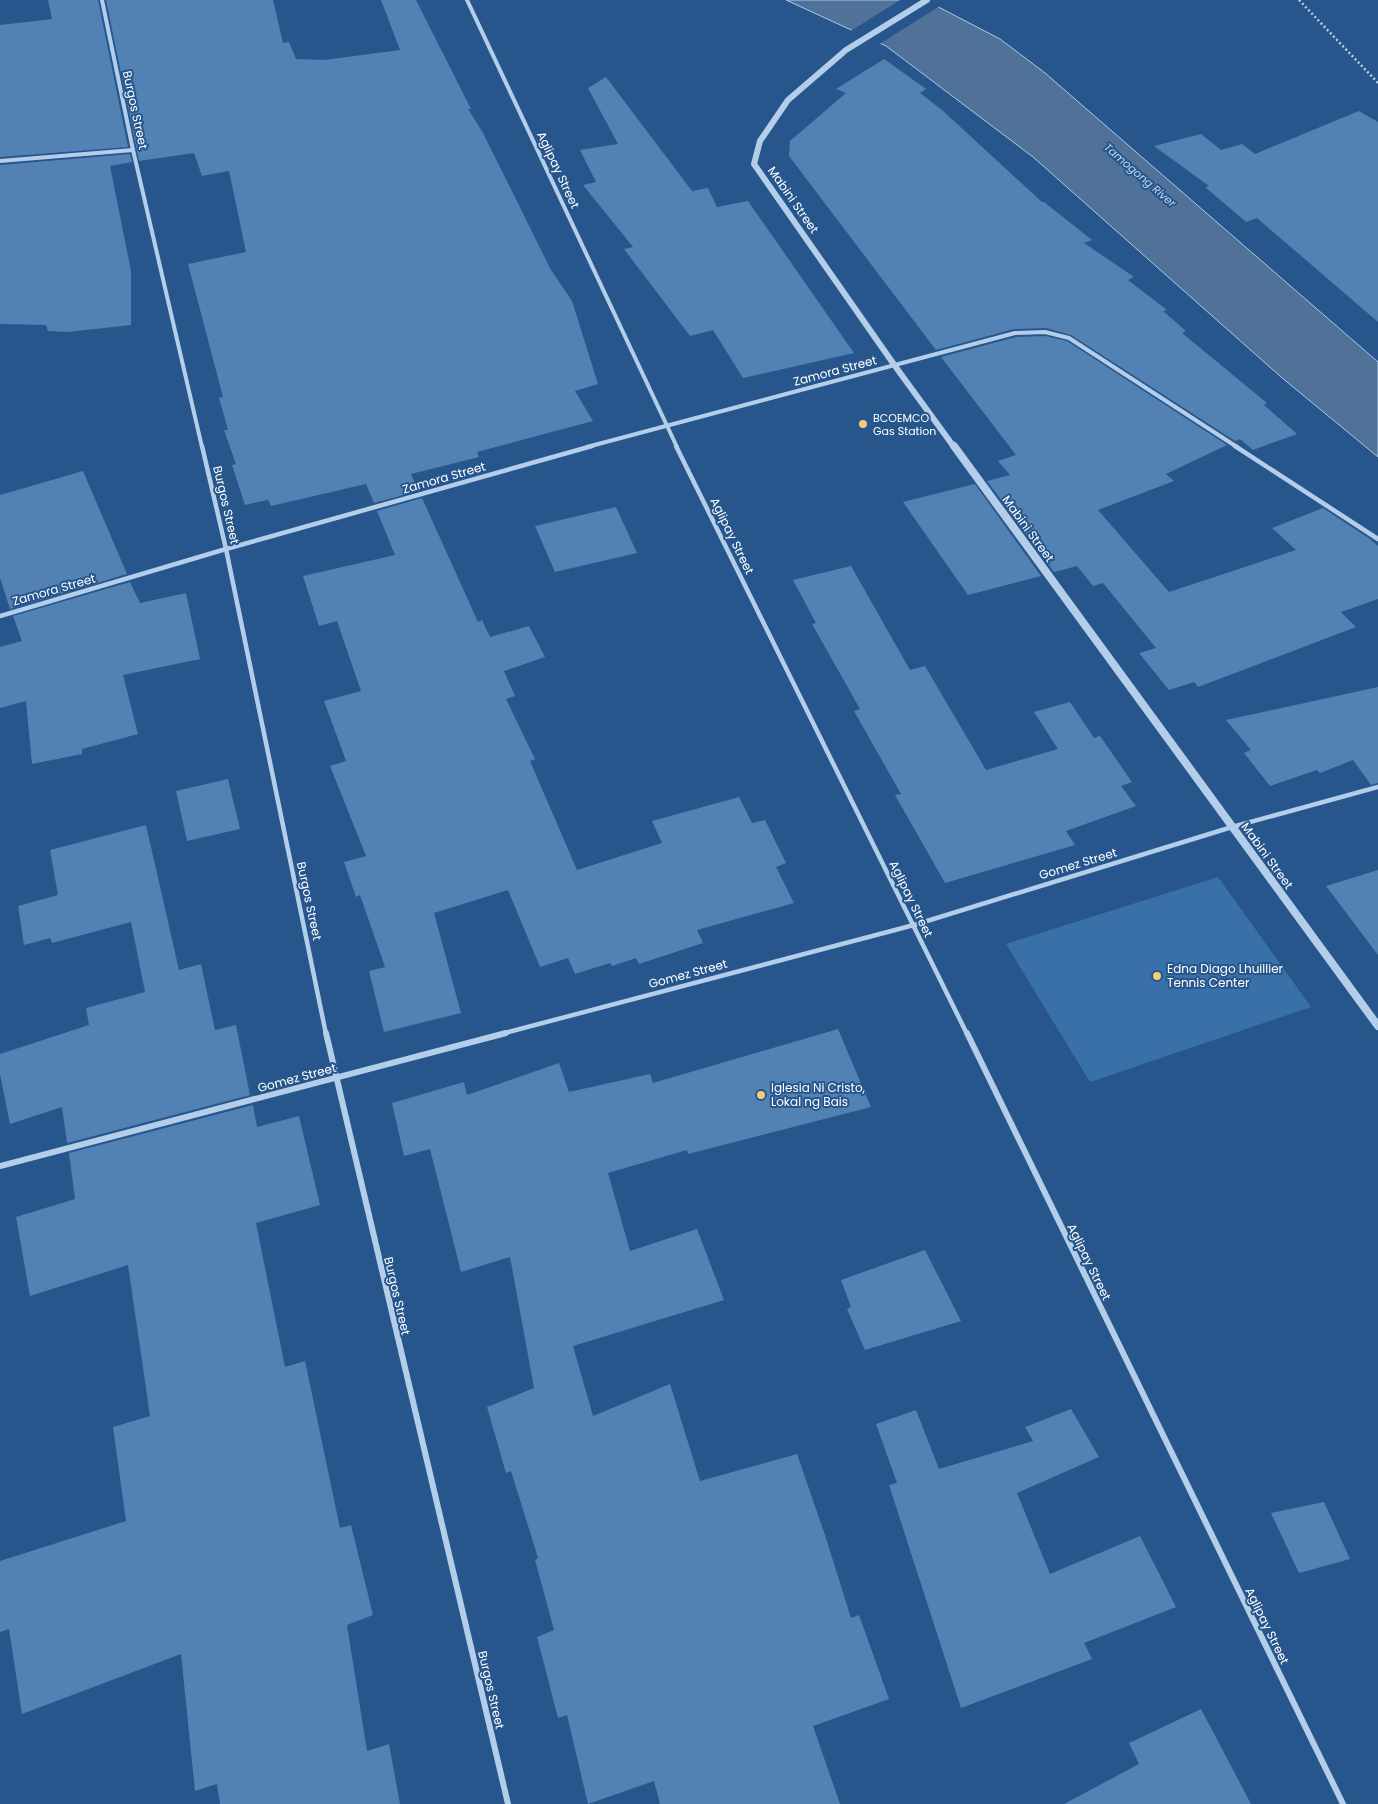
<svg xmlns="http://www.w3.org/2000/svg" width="1378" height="1804" font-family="Poppins,sans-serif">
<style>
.green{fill:#3a70a8}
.water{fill:#517298;stroke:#a9caeb}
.pier{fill:#26568c}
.building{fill:#5281b4}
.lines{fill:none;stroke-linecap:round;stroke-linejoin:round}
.path{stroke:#b4ceea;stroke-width:2.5;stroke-dasharray:2 2.5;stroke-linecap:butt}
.minor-far2{stroke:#b4ceea;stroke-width:4}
.minor-far1{stroke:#b4ceea;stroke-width:4.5}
.minor{stroke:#b4ceea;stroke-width:6}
.tertiary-far1{stroke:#b4ceea;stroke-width:6}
.tertiary{stroke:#b4ceea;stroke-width:8}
.poi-dot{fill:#f3cc79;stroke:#26568c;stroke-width:2}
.labels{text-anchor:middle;stroke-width:4;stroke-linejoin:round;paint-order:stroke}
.far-water-label{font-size:11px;font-style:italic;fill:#c0d8f1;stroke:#26568c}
.far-poi-label{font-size:11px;fill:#fff;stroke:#26568c;text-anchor:start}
.street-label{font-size:12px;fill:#fff;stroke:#26568c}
.poi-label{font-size:12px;fill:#fff;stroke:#26568c;text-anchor:start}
</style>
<rect width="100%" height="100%" fill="#26568c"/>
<path class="green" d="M1218 877 1311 1007 1090 1082 1006 944Z"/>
<path class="water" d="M786 0H925L1000 39 1045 73 1378 362V457L1281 377 1033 157 886 46Z"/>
<path class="pier" d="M900 0H930L940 6 878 45 849 32Z"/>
<g class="building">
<path d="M48 0H98L128 147 0 157V25L52 19Z"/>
<path d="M106 0H273L283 43 289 42 296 59 324 60 400 50 381 0H416L471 109H468L483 133 551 270 572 301 598 384 575 391 593 421 477 452 479 457 411 474 418 491 374 503 366 484 271 506 268 500 245 505 232 465 236 464 224 430H228L219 398 223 397 188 264 246 252 229 171 202 176 194 153 139 161Z"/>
<path d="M884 59 926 89 920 93 942 110 1042 202H1044L1092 240 1084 243 1134 277 1128 280 1167 310 1163 311 1186 331 1182 333 1267 403 1264 405 1297 434 1253 450 1240 439 1235 441 1071 335 1046 328 1014 329 936 350 789 156 790 141 846 93 836 89Z"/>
<path d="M606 77 692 191 708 188 717 207 748 201 854 353 743 378 713 330 690 336 624 249 633 247 583 185 596 182 580 150 618 144 588 88Z"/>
<path d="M1359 111 1378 122V322L1257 218 1246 222 1205 187 1209 186 1154 146 1201 134 1221 150 1242 144 1255 154Z"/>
<path d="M130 154 132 162 110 166 131 271V325L68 332 48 331 46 325 0 324V165Z"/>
<path d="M1045 336 1067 341 1227 445 1166 474 1174 481 1098 510 1169 592 1296 550 1272 528 1323 508 1370 539 1378 546V599L1341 612 1356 627 1198 687 1194 682 1169 690 1139 653 1156 648 1103 583 1093 586 1077 566 1054 572 987 481 1010 475 998 461 1016 455 941 357 1016 337Z"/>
<path d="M83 471 127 574 10 609 0 578V495Z"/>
<path d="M975 484 1041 576 968 595 903 502Z"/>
<path d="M422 498 478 622 482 620 490 637 529 626 545 657 504 671 515 696 506 699 535 759 530 761 577 870 662 843 652 821 739 797 752 823 765 820 786 863 776 867 794 903 697 930 703 943 639 964 636 958 612 966 610 963 575 974 568 958 540 967 508 890 434 913 461 1013 384 1032 369 971 385 967 360 895 356 897 344 862 366 856 330 766 346 761 324 701 361 691 337 621 319 626 303 576 395 555 377 511Z"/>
<path d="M616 507 637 553 555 572 535 526Z"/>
<path d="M851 566 910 670 925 666 986 770 1058 749 1034 712 1070 702 1094 738 1100 736 1132 782 1121 786 1136 806 1066 831 1075 845 945 883 895 795 901 794 854 711 860 709 812 624 816 623 793 580Z"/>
<path d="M130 582 140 603 186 593 200 659 123 675 138 734 82 749V754L32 764 26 701 0 708V647L22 641 13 616Z"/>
<path d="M1378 687V783L1371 785 1353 760 1320 773 1317 770 1270 786 1244 753 1251 750 1226 720Z"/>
<path d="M228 779 240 829 187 841 176 791Z"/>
<path d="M146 825 179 970 201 964 215 1030 236 1025 250 1095 67 1143 62 1107 10 1124 0 1074V1054L89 1025 86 1008 145 992 131 922 52 943 50 938 24 945 18 906 58 895 50 850Z"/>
<path d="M1378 870V955L1326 886Z"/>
<path d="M838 1029 871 1107 688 1154 687 1150 608 1173 630 1251 697 1229 724 1300 573 1346 593 1416 670 1384 700 1481 797 1454 825 1535 851 1618 859 1615 889 1699 813 1726 840 1804H660L654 1781 588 1804 567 1715 558 1718 537 1637 554 1630 535 1560 538 1558 511 1471 506 1473 487 1407 534 1388 510 1257 461 1272 430 1149 404 1156 392 1103 464 1082 467 1095 559 1063 569 1092 650 1074 653 1083Z"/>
<path d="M253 1105 257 1127 299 1116 320 1205 256 1223 285 1367 305 1361 340 1528 351 1525 373 1615 347 1625 367 1751 389 1744 400 1804H220L217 1784 195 1791 181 1654 22 1714 9 1629 0 1632V1561L126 1521 113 1427 150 1416 128 1265 30 1296 16 1217 75 1199 69 1153Z"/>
<path d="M925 1250 961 1321 865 1350 847 1309 851 1307 841 1280Z"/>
<path d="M1071 1409 1099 1457 1017 1493 1050 1574 1140 1536 1176 1607 1084 1643 1092 1659 961 1708 889 1485 897 1483 876 1424 916 1410 939 1469 1033 1441 1025 1427Z"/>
<path d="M1324 1502 1350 1559 1299 1573 1271 1513Z"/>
<path d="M1201 1709 1251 1804H1064L1139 1764 1129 1743Z"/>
</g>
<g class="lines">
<path class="path" d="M1299 0 1378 83"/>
<g class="minor-far2">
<path d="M102 0 133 150 202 447"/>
<path d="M467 0 677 447"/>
<path d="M0 161 133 150"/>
<path d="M587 447 1015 333 1045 332 1069 338 1237 447"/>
</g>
<g class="minor-far1">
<path d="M202 446 226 549 326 1034"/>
<path d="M676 446 967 1034"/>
<path d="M1235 446 1378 539"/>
<path d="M0 616 226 549 592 446"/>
<path d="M501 1034 914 925 1232 827 1378 787"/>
</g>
<g class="minor">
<path d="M326 1033 508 1804"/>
<path d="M967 1033 1343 1804"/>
<path d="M0 1166 506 1033"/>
</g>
<path class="tertiary-far1" d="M927 0 846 50 788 100 760 141 754 164 895 366 954 447"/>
<path class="tertiary" d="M954 446 1378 1026"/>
</g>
<g class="poi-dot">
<circle cx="863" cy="424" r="5"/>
<circle cx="1157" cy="976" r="5"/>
<circle cx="761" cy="1095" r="5"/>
</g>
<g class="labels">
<g class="far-water-label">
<text transform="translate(1140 175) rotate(41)" y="4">Tamogong River</text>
</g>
<g class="far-poi-label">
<text x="873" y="422">BCOEMCO<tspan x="873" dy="13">Gas Station</tspan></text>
</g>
<g class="street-label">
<text transform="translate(135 110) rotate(78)" y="4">Burgos Street</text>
<text transform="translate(558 170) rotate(65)" y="4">Aglipay Street</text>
<text transform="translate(793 200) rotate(55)" y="4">Mabini Street</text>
<text transform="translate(835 371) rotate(-15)" y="4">Zamora Street</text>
<text transform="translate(444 478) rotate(-16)" y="4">Zamora Street</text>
<text transform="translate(226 505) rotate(77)" y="4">Burgos Street</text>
<text transform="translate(1028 529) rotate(54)" y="4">Mabini Street</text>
<text transform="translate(732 536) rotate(64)" y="4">Aglipay Street</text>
<text transform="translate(54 590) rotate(-16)" y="4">Zamora Street</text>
<text transform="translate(1267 856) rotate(54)" y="4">Mabini Street</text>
<text transform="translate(1078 864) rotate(-17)" y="4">Gomez Street</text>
<text transform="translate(911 899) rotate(64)" y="4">Aglipay Street</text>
<text transform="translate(309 901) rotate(78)" y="4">Burgos Street</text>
<text transform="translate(688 974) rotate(-15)" y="4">Gomez Street</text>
<text transform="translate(297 1078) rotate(-15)" y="4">Gomez Street</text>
<text transform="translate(1089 1262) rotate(64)" y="4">Aglipay Street</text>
<text transform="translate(397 1296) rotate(77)" y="4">Burgos Street</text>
<text transform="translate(1267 1626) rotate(64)" y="4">Aglipay Street</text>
<text transform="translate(491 1690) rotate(77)" y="4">Burgos Street</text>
</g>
<g class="poi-label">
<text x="1167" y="973">Edna Diago Lhuillier<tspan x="1167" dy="14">Tennis Center</tspan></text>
<text x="771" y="1092">Iglesia Ni Cristo,<tspan x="771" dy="14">Lokal ng Bais</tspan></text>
</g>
</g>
</svg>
